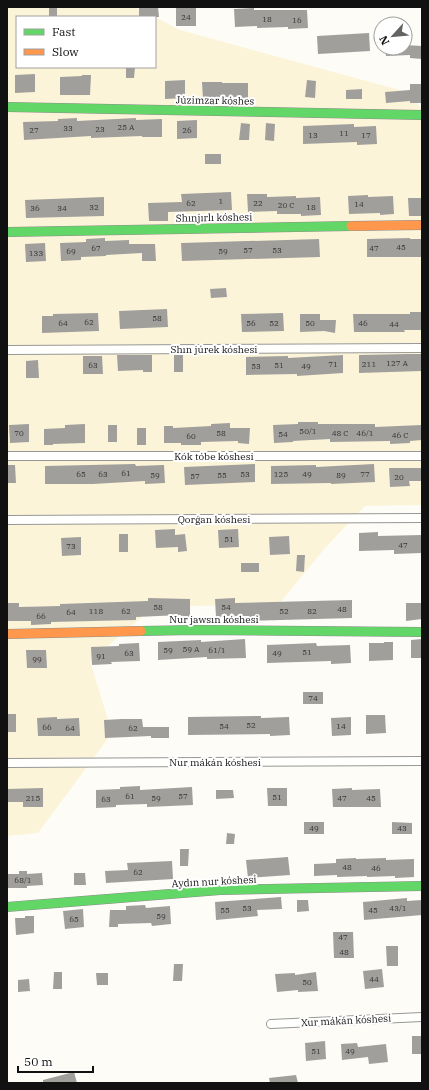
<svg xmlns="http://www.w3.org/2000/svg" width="429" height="1090" font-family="'IBM Plex Serif',serif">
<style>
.sand{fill:#fcf4d9}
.building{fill:#a19f9c}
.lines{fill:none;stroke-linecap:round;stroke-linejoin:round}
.street-casing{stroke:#979795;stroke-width:10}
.fast-casing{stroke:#8e8d8b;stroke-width:10}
.slow-casing{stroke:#8e8d8b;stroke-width:10}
.street{stroke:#fffffe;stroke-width:8}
.fast{stroke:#63d668;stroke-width:9}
.slow{stroke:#ff974d;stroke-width:9}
.labels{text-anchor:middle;stroke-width:4;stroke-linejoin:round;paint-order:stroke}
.number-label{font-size:8px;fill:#353434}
.street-label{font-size:10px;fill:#111;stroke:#fff}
</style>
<rect width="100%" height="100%" fill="#fdfcf7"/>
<path class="sand" d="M7 7H134L155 17H17V67H155V17L180 30 407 92 422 109V505L365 506 325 548 279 604 154 607 90 661 112 733 38 833 7 836Z"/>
<g class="building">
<rect x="49" y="7" width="8" height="10"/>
<path d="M139 7H158L159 17H139Z"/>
<rect x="176" y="8" width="20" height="18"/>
<path d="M254 8V10H307L308 28 288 29V27L257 28V26L235 27 234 9Z"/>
<path d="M369 33 370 51 318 54 317 36Z"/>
<path d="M405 45 422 46V59L410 58V55L386 56 385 48H405Z"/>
<path d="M126 67H135L134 78H126Z"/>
<path d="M35 74V92L15 93V75Z"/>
<path d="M82 75H91L90 95H60V77L82 76Z"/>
<path d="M185 80V98L165 99V81Z"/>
<path d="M307 80 316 81 315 98 305 97Z"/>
<path d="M202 82H222V83H248V101H229V99L203 100Z"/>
<path d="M410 84H421V103H410V101L386 103 385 92 410 90Z"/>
<path d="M362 89V99H346V90Z"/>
<path d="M77 118V121L136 118V120L162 119V137H142V136L91 138V136L24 140 23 122 58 121V119Z"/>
<path d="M197 120V138L177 139V121Z"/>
<path d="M241 123 250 124 249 140H239Z"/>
<path d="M266 123 275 124 274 141 265 140Z"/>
<path d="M354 124V127L376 126 377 144 357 145V142L303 144V126Z"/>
<rect x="205" y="154" width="16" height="10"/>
<path d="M231 192 232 210 168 212V221H149L148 203 182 202 181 194Z"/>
<path d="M247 194H267V197L296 196V198L320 197 321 215 301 216V214H277V211L248 212Z"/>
<path d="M368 195V197L393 196 394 214 380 215V213L349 214 348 196Z"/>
<path d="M104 197V216L26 218 25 200Z"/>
<path d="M408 198H422V216H409Z"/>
<path d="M105 238V241L129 240V244H155L156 261H142V253L106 255V256L81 257V260L61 261 60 243 86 242V239Z"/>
<path d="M410 238V239H422V257H367V239Z"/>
<path d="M319 239 320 257 182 261 181 243Z"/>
<path d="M45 243 46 261 26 262 25 244Z"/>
<path d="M226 288 227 297 211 298 210 289Z"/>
<path d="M167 309 168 327 120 329 119 311Z"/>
<path d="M410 312H422V330H404L405 332H354L353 314H410Z"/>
<path d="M98 313 99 331 42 333V316H53V314Z"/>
<path d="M283 313 284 331 242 332 241 314Z"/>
<path d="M300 314H320V320H336L335 333 324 331 300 332Z"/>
<path d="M407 354H422V371L359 373V355Z"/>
<path d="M117 355H152V372H143V370L118 371Z"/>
<rect x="174" y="355" width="9" height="17"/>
<path d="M343 355V373L297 376V374L246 375V357L288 356V358Z"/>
<path d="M83 356H102L103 374H83Z"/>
<path d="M38 360 39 378H26V361Z"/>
<path d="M298 422H318V424H375V427L422 425V440L410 441V443L390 444V441L330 442V439L293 441V442L274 443 273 425 298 424Z"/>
<path d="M230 423V428H250L249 444 238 443V441L201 442V445H181V443H164V426H173V428L211 426V424Z"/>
<path d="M29 424V442L10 443 9 425Z"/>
<path d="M85 424V443L53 444V445H44V429L65 428V425Z"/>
<rect x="108" y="425" width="9" height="17"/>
<rect x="137" y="428" width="9" height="17"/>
<path d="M135 464 136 466 164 465 165 483 145 484V481L93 484H45V466Z"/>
<path d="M255 464V482L185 485 184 467Z"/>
<path d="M374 464 375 482 331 484V483L271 484V466L316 465V467Z"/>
<path d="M7 465H15L16 483H7Z"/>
<path d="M389 468H422V481H409L410 486 390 487Z"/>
<path d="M175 529V535L185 534 187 551 178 552V547L156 548 155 530Z"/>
<path d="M238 529 239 547 219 548 218 530Z"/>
<path d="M378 532V536L422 535V553L394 554V550L359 551V533Z"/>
<rect x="119" y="534" width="9" height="18"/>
<path d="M289 536 290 554 270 555 269 537Z"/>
<path d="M81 537V555L62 556 61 538Z"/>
<path d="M297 555H305L304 572 296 571Z"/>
<rect x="241" y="563" width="18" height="9"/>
<path d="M148 598 190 599V617H181V615L136 617V620L51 622V624L31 625V621H7V603H19V607L60 606V604L148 601Z"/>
<path d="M235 598V603L352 600V618L247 621V616L216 617 215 599Z"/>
<path d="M406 603H422V619L406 621Z"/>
<path d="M245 639 246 658 207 659V657L158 660V642L201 640V642Z"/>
<path d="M422 639V658H411V640Z"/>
<path d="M384 642H393V660L369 661V643H384Z"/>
<path d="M139 643 140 661 111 662 112 664 92 665 91 647 119 646V644Z"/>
<path d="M316 643 317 646 350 645 351 663 331 664V661L267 663V645Z"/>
<path d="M26 650H46L47 668H27Z"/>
<rect x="303" y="692" width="20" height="12"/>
<rect x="7" y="714" width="9" height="18"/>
<path d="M366 715H385L386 733 366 734Z"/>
<path d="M261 716V718L289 717 290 735 270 736V734L188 735V717Z"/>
<path d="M57 717V719L79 718 80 736H38L37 718Z"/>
<path d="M351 717V735L332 736 331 718Z"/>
<path d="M122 719H142L143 727H169V738H151V736L105 738 104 720Z"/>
<path d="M140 786V790L192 787 193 805 147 807V804L116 805V807L96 808V790L120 789V787Z"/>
<path d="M43 788V807H23V802H7V789Z"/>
<path d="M267 788H287V806H268Z"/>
<path d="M352 788V790L380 789 381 807H333L332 789Z"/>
<path d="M216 790H233L234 798 216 799Z"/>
<rect x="304" y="822" width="20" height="12"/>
<path d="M392 822 412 823V834H392Z"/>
<path d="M227 833 235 834 234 844H226Z"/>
<path d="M180 849H189L188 866H180Z"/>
<path d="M288 857 290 875 248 878 246 860Z"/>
<path d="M356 858V859L386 858V860L414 859V877L395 878V876L367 877V876L337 877V875L314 876V864L336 863V859Z"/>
<path d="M172 861 173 879 106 883 105 871 128 870 127 863Z"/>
<path d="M19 871H27V874L42 873 43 885 27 886V888H7V874H19Z"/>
<path d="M74 873H85L86 885H74Z"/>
<path d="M281 897 282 909 257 910 258 916 216 920 215 902Z"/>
<path d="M407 898V901L422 900V915L364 920 363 902Z"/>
<path d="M297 900H308L309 911 297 912Z"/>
<path d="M145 905 146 908 170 906 171 924 152 926 151 923 118 924V927H109L110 910H126V906Z"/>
<path d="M83 909 84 927 65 929 63 911Z"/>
<path d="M25 916H34V933L16 935 15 918H25Z"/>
<path d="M333 932H353L354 958H334Z"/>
<path d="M386 946H398V966H387Z"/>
<path d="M174 964H183L182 981H173Z"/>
<path d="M382 969 384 987 365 989 363 971Z"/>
<path d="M54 972H62V989H53Z"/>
<path d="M316 972 318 991 298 992V990L277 992 275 974 295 973V975Z"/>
<path d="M96 973H108V985H97Z"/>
<path d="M29 979 30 991 18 992V980Z"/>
<rect x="412" y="1036" width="9" height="18"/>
<path d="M325 1041 326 1059 306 1061 305 1043Z"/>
<path d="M357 1043 358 1047 386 1044 388 1062 369 1064 368 1057 342 1060 341 1044Z"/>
<path d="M74 1072 77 1083H43V1080Z"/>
<path d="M296 1075 298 1083H270L269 1078Z"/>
</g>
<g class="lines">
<g class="street-casing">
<g id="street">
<path d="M7 350 422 348"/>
<path d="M7 456H422"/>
<path d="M7 520 422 518"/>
<path d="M7 763 422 761"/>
<path d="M271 1024 422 1017"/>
</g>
</g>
<g class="fast-casing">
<g id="fast">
<path d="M7 107 422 115"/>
<path d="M7 232 351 226"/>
<path d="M141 631 194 630 422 632"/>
<path d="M7 907 220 890 422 886"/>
</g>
</g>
<g class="slow-casing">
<g id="slow">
<path d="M351 226 422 225"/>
<path d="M7 634 141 631"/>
</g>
</g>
<use href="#street" class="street"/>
<use href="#fast" class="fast"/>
<use href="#slow" class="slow"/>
</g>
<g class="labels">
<g class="number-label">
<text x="186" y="20">24</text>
<text x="267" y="22">18</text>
<text x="297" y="23">16</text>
<text x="126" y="130">25 А</text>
<text x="68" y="131">33</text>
<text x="100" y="132">23</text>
<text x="34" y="133">27</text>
<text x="187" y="133">26</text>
<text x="344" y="136">11</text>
<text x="313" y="138">13</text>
<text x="366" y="138">17</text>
<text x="221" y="204">1</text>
<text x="191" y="206">62</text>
<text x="258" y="206">22</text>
<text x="359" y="207">14</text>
<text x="286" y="208">20 С</text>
<text x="94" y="210">32</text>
<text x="311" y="210">18</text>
<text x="35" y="211">36</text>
<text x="62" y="211">34</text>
<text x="401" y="250">45</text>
<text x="96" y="251">67</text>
<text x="374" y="251">47</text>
<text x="248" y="253">57</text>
<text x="277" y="253">53</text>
<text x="71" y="254">69</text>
<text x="223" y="254">59</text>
<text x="36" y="256">133</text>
<text x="157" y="321">58</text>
<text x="89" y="325">62</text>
<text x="63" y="326">64</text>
<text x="251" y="326">56</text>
<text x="274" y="326">52</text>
<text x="310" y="326">50</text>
<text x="363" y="326">46</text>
<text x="394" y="327">44</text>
<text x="397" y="366">127 А</text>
<text x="333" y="367">71</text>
<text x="369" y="367">211</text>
<text x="93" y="368">63</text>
<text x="279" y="368">51</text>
<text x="256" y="369">53</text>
<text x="306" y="369">49</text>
<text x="308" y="434">50/1</text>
<text x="19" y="436">70</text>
<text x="221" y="436">58</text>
<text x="340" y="436">48 С</text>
<text x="365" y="436">46/1</text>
<text x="283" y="437">54</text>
<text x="400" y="438">46 С</text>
<text x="191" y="439">60</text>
<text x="126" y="476">61</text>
<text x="81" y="477">65</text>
<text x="103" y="477">63</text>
<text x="245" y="477">53</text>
<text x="281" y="477">125</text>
<text x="307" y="477">49</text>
<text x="365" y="477">77</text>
<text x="155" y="478">59</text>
<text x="222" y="478">55</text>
<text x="341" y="478">89</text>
<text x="195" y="479">57</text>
<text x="399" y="480">20</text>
<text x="229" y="542">51</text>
<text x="403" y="548">47</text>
<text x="71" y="549">73</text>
<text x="158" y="610">58</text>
<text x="226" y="610">54</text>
<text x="342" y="612">48</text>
<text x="96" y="614">118</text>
<text x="126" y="614">62</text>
<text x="284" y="614">52</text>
<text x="312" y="614">82</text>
<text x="71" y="615">64</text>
<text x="41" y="619">66</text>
<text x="191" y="652">59 А</text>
<text x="168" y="653">59</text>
<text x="217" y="653">61/1</text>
<text x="307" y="655">51</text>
<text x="129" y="656">63</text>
<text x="277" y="656">49</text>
<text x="101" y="659">91</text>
<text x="37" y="662">99</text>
<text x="313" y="701">74</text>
<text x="251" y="728">52</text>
<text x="224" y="729">54</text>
<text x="341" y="729">14</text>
<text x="47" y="730">66</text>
<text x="70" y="731">64</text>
<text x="133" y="731">62</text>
<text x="130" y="799">61</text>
<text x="183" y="799">57</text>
<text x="277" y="800">51</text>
<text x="33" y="801">215</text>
<text x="156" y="801">59</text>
<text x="342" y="801">47</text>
<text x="371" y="801">45</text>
<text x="106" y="802">63</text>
<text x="314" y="831">49</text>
<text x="402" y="831">43</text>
<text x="347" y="870">48</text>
<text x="376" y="871">46</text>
<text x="138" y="875">62</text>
<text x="23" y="883">68/1</text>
<text x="247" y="911">53</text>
<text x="398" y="911">43/1</text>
<text x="225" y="913">55</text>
<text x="373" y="913">45</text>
<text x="161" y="919">59</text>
<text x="74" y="922">65</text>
<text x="343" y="940">47</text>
<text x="344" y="955">48</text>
<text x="374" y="982">44</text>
<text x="307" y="985">50</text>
<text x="316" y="1054">51</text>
<text x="350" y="1054">49</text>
</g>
<g class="street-label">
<text transform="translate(215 100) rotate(1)" y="4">Júzimzar kóshes</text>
<text transform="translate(214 217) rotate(-1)" y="4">Shınjırlı kóshesi</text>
<text x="214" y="353">Shın júrek kóshesi</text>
<text x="214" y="460">Kók tóbe kóshesi</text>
<text x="214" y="523">Qorǵan kóshesi</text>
<text x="214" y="623">Nur jawsın kóshesi</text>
<text x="215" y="766">Nur mákán kóshesi</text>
<text transform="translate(214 881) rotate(-3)" y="4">Aydın nur kóshesi</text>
<text transform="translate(346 1020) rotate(-3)" y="4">Xur mákán kóshesi</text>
</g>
</g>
<rect width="429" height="1090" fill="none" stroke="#111111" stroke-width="16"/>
<rect x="16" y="16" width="140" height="52" fill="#ffffff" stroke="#a0a0a0"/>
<rect x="24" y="29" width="20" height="6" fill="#63d668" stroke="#a0a0a0"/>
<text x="52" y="36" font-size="12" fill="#111111">Fast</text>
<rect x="24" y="49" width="20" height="6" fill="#ff974d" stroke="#a0a0a0"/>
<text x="52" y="56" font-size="12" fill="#111111">Slow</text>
<g transform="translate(393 36) rotate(243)"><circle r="19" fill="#ffffff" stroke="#a0a0a0"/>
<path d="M0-3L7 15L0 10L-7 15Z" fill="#646362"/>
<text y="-6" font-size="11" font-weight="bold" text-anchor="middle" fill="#111111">N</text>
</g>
<path d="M18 1066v6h75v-6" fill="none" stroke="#111111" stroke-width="2"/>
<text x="24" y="1066" font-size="12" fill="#111111" stroke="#ffffff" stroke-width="3" paint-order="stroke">50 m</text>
</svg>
